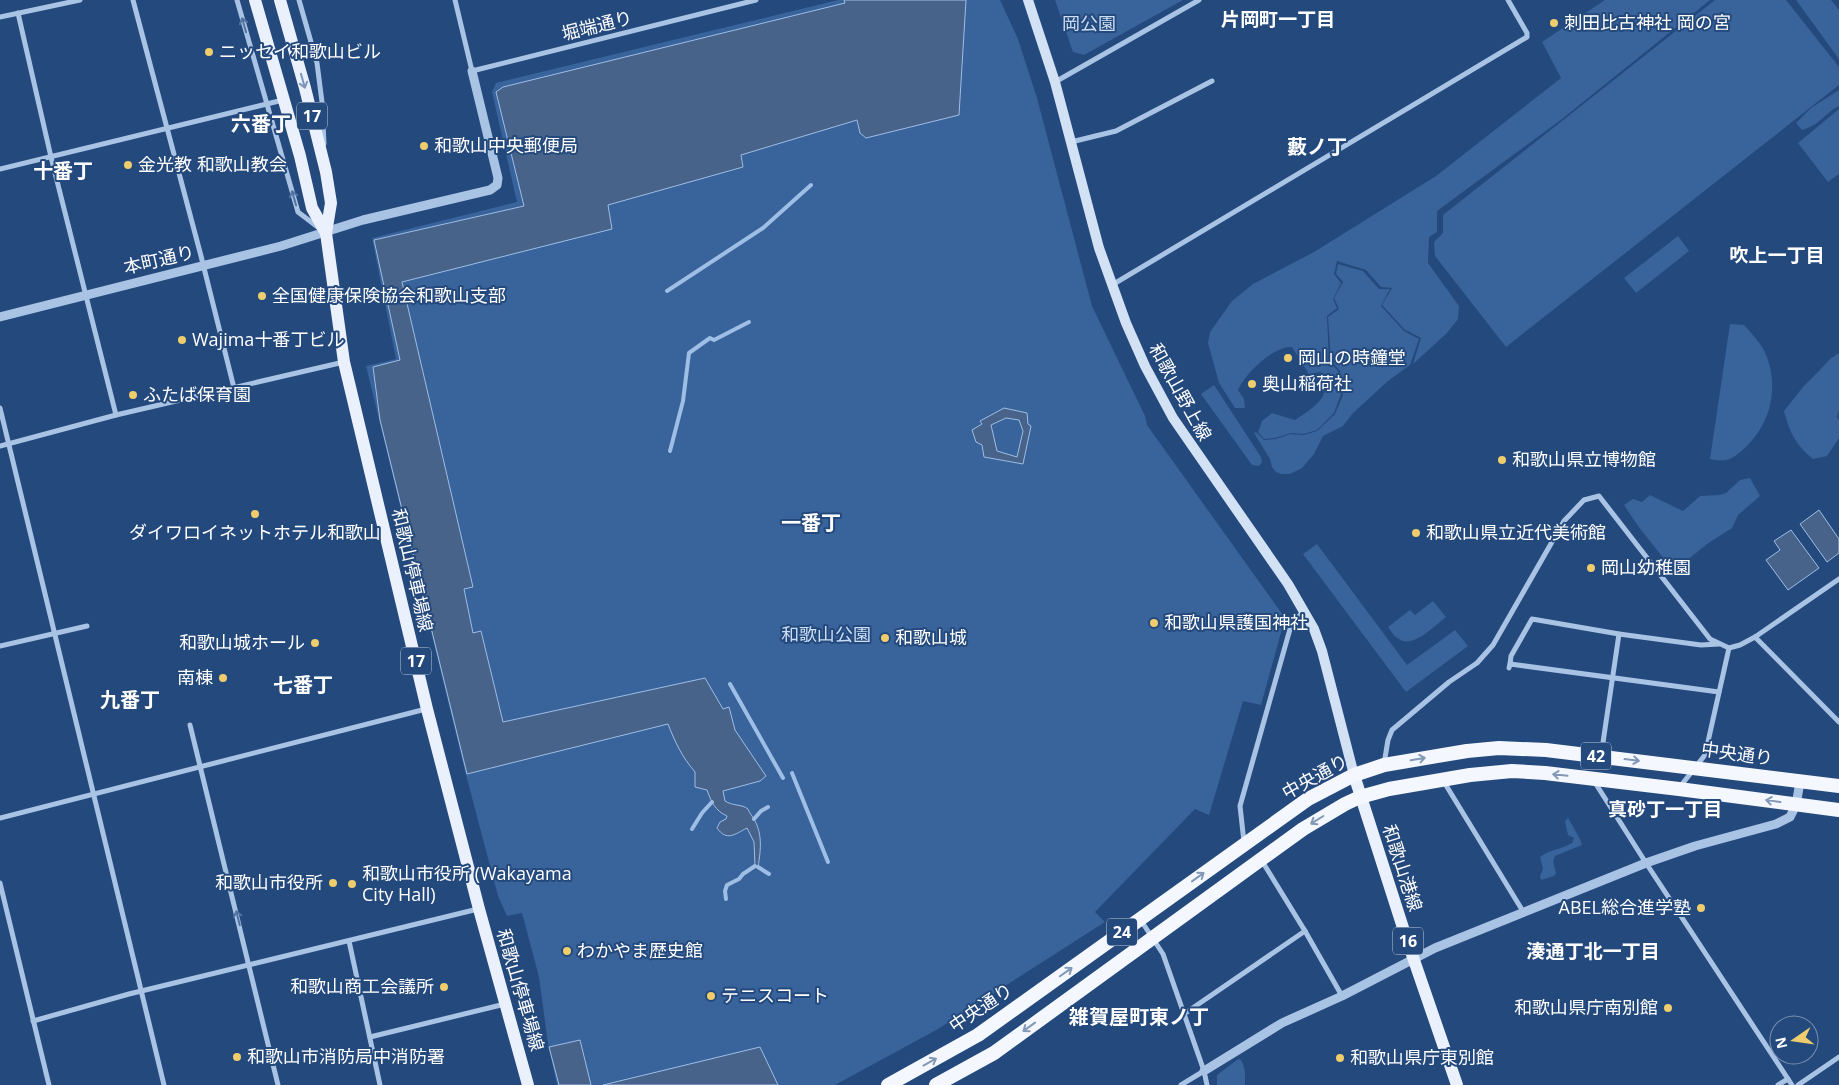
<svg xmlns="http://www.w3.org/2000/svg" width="1839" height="1085" font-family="'Open Sans','Noto Sans JP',sans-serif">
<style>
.green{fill:#38639b}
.water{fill:#486389;stroke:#9ebee6;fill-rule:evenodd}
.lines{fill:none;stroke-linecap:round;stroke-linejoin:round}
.stream{stroke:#9ebee6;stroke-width:4}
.minor{stroke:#a9c3e5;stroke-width:5}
.tertiary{stroke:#a9c3e5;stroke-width:9}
.secondary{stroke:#d3e1f5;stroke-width:10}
.primary{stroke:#eaf1fd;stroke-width:12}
.trunk{stroke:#f4f8fe;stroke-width:14}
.oneway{stroke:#5374a1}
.oneway2{stroke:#7d95b7}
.oneway3{stroke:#8298b7}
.poi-dot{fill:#efcd6d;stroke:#24497d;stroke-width:2}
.labels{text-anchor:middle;stroke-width:4;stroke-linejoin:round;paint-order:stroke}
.shield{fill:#24497d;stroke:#bdc8d8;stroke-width:1}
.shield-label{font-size:16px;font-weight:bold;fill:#fff}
.poi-label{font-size:18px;fill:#fff;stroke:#24497d;text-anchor:start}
.park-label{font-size:18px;fill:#ccdef4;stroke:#24497d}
.street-label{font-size:18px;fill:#fff;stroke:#24497d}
.neighbourhood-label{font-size:19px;font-weight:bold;fill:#fff;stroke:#24497d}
.quarter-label{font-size:20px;font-weight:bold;fill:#fff;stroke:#24497d}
</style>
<rect width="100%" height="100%" fill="#24497d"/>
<g class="green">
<path d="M838 0H1000L1018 39 1037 98 1092 306 1145 416 1147 425 1285 618 1261 705 1243 701 1209 815 1195 809 1095 912 1105 922 938 1029 835 1085H557L548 1044 539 977 522 913 507 916 498 896 466 775 366 366 396 359 372 238 517 202 492 92 496 83Z"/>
<path d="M1055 0H1183L1084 55 1073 52Z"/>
<path d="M1605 0H1710L1562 119 1437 211V232L1429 237 1428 263 1459 306 1458 319 1446 334 1413 364 1421 338 1404 329 1382 305 1392 288 1381 287 1366 270 1337 261 1334 274 1341 283 1333 299 1337 308 1327 316 1329 361 1338 371 1341 394 1334 413 1317 430 1304 434 1291 433 1275 438 1264 439 1258 432 1262 421 1272 413 1295 420C1305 413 1325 402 1325 388 1326 383 1323 377 1321 372L1309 374 1292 347C1273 346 1245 374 1238 390L1244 399 1245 408H1235L1219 383 1208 343 1210 332 1232 301 1253 284 1314 252 1436 176 1561 78 1542 42Z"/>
<path d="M1715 0H1786L1839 67V85L1506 347 1435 256 1434 242 1443 233V215Z"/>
<path d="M1796 0H1831L1839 10V59Z"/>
<path d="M1839 90V106C1823 114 1822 124 1802 130L1796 123 1811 108Z"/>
<path d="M1839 109V174L1828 182 1798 143Z"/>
<path d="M1678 236 1689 251 1636 293 1624 278Z"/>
<path d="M1338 264 1363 271 1379 289H1390L1381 306 1404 331 1419 339 1410 365 1388 381 1352 414 1343 426 1323 436 1314 454 1302 468 1290 474H1281L1276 472 1272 467 1270 459 1254 433 1256 432 1264 440 1276 439 1290 434 1304 435 1317 431 1335 414 1343 395 1340 371 1331 361 1328 317 1339 309 1334 298 1343 282 1336 274Z"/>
<path d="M1730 324 1744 325C1754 336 1764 346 1768 360 1778 391 1770 422 1748 445 1743 450 1733 459 1726 460 1721 461 1715 460 1710 459Z"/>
<path d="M1839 353V410L1837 417 1839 420V438L1827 456 1813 459C1795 444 1790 433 1784 411L1803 387 1819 371 1830 359Z"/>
<path d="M1214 385 1261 457 1262 462 1259 466 1252 465 1201 394Z"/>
<path d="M1750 478 1760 496 1738 515 1732 528 1707 544 1685 562 1672 569 1638 526 1624 505 1633 499 1642 502 1650 495 1683 511 1700 496 1719 495 1726 493 1740 480Z"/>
<path d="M1317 544 1407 665 1455 630 1468 646 1406 692 1303 554Z"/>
<path d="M1433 601 1446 617C1434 626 1413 649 1399 639 1394 637 1391 631 1388 627L1410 610 1415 615Z"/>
<path d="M1568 818 1580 839 1582 845 1555 856 1553 861 1556 873 1554 876 1541 880 1540 876 1543 869 1540 857C1550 849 1560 850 1572 843L1574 838 1568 835 1565 821Z"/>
<path d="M1240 1059C1246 1066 1245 1076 1245 1085H1217V1075L1237 1060Z"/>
</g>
<g class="water">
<path d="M844 0H966L959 115 866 138 860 133 857 120 741 155 743 167 608 205 612 229 402 282 473 587 464 589 473 633 481 631 503 722 705 678 723 709 729 707 735 730 766 776 760 781 723 791 725 801C732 806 742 804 748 809 748 810 751 815 752 816 763 832 761 849 758 867L755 866 754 842 747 828C735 834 727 842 717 828L720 822 726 819 727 816C715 811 711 801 707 790L695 787V772C682 757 675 742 668 724L467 774 380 420 373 367 400 360 374 240 524 206 496 92 503 87 845 3Z"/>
<path d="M1004 408 1027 413 1028 424 1031 426 1023 464 984 457 982 445 976 442 972 430 982 424 980 421ZM1006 418 1019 420 1023 431 1017 457 997 451 991 425Z"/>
<path d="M1819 510 1839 539V553L1827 562 1800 524Z"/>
<path d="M1791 530 1819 568 1788 590 1766 560 1780 550 1774 541Z"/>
<path d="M580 1040 591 1085H559L549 1047Z"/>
<path d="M760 1047 778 1085H603Z"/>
</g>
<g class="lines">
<g class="stream">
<path d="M667 291 763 228 811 185"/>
<path d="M670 451 683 401 689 353 710 338 714 340 749 322"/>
<path d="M730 684 783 778"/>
<path d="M792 773 828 862"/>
<path d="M754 819 761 811 768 807"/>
<path d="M692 829 702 813 712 802"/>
<path d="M758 867 769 874"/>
<path d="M726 899 725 891 727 885 739 879 743 874 755 866"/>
</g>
<g class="minor">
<path d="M133 0 201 256 234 388"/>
<path d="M237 0 298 212 319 228"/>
<path d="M299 0 317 63 322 102 324 144"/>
<path d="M455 0 472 71 756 0"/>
<path d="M18 13 51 157 116 415"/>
<path d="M0 17 80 0"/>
<path d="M1055 82 1199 0"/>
<path d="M1071 142 1116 131 1212 81"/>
<path d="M0 169 283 100"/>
<path d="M1112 285 1527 37V33L1508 0"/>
<path d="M0 408 164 1085"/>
<path d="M0 446 116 415 344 362"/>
<path d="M1755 637 1839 722"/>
<path d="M0 646 87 626"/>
<path d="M1510 664 1511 656 1532 619 1619 634 1701 645 1719 644"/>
<path d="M1509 668 1510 664 1719 692"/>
<path d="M190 725 278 1085"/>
<path d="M1601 756 1619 634"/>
<path d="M1384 764 1388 740 1392 730 1449 682 1477 663 1493 645 1564 521 1584 500 1599 496 1710 639 1729 648"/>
<path d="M1594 781 1646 863 1792 1085"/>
<path d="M1444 782 1524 913"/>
<path d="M1679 788 1705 755 1729 648 1740 645 1755 637 1839 579"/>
<path d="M0 818 426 709"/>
<path d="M1244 842 1240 806 1292 622 1305 611"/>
<path d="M1262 861 1305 931 1342 996"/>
<path d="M0 883 49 1085"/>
<path d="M1140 919 1163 954 1204 1071 1207 1085"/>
<path d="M349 941 380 1085"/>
<path d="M1184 1014 1305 931"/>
<path d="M33 1021 129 994 478 909"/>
<path d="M370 1037 505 1004"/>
<path d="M1181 1085 1204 1071"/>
<path d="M1778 1085 1788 1079"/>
<path d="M1798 1085 1839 1057"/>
</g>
<g class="tertiary">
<path d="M0 317 281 246 363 220 490 190 497 185 498 178 472 71"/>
<path d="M1204 1071 1282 1023 1342 996 1435 948 1646 863 1695 846 1776 824 1790 817 1796 805 1800 782"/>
</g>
<path class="secondary" d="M1028 0 1055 82 1099 248 1126 323 1145 366 1173 418 1288 584 1314 629 1322 651 1354 775"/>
<g class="primary">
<path d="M255 0 300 156 312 208 326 233"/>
<path d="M280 0 305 88 326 172 331 203 326 233 344 362 427 709 479 909 528 1085"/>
<path d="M1354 775 1405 934 1457 1085"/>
</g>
<g class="trunk">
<path d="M888 1085 978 1035 1308 799 1354 775 1384 765 1467 751 1499 748 1546 750 1839 786"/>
<path d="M936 1085 994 1053 1303 829 1345 804 1360 797 1389 789 1470 775 1512 771 1545 773 1679 789 1839 810"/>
</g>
</g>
<defs><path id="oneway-shaft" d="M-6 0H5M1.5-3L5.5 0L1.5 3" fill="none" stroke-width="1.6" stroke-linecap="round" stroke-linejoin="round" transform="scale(1.25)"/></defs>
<g class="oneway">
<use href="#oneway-shaft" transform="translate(244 25) rotate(-106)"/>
<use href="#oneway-shaft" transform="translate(294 198) rotate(-106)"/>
<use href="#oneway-shaft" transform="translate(238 918) rotate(-104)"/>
</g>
<use class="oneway2" href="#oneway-shaft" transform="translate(303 81) rotate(74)"/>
<g class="oneway3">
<use href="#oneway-shaft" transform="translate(1418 759) rotate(-10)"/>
<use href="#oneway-shaft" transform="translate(1632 760) rotate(7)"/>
<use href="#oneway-shaft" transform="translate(1560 775) rotate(-174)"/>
<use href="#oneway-shaft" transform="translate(1773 801) rotate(-172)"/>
<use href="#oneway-shaft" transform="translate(1317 820) rotate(148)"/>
<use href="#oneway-shaft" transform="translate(1198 877) rotate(-36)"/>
<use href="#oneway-shaft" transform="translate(1066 972) rotate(-35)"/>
<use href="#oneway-shaft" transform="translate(1029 1027) rotate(144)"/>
<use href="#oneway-shaft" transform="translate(930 1062) rotate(-29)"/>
</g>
<g class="poi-dot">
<circle cx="1554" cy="23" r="5"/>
<circle cx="209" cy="52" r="5"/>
<circle cx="424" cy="146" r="5"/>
<circle cx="128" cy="165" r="5"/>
<circle cx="262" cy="296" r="5"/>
<circle cx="182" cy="340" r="5"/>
<circle cx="1288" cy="358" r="5"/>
<circle cx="1252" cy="384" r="5"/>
<circle cx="133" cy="395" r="5"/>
<circle cx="1502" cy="460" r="5"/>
<circle cx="255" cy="514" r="5"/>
<circle cx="1416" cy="533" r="5"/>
<circle cx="1591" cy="568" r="5"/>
<circle cx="1154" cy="623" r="5"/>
<circle cx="885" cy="638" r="5"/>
<circle cx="315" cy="643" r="5"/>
<circle cx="223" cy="678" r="5"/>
<circle cx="333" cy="883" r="5"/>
<circle cx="352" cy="884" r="5"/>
<circle cx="1701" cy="908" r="5"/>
<circle cx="567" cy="951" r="5"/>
<circle cx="444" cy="987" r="5"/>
<circle cx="711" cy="996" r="5"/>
<circle cx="1668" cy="1008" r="5"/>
<circle cx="237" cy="1057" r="5"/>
<circle cx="1340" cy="1058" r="5"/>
</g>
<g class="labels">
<g class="shield">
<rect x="297" y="102.5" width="30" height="27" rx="4"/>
<rect x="401" y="647.5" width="30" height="27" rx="4"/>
<rect x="1581" y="742.5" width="30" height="27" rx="4"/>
<rect x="1107" y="918.5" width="30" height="27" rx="4"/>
<rect x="1393" y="927.5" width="30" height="27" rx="4"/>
</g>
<g class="shield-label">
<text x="312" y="122">17</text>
<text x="416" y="667">17</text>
<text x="1596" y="762">42</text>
<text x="1122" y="938">24</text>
<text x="1408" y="947">16</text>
</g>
<g class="poi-label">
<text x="1564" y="29">刺田比古神社 岡の宮</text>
<text x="219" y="58">ニッセイ和歌山ビル</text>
<text x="434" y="152">和歌山中央郵便局</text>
<text x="138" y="171">金光教 和歌山教会</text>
<text x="272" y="302">全国健康保険協会和歌山支部</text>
<text x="192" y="346">Wajima十番丁ビル</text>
<text x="1298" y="364">岡山の時鐘堂</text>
<text x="1262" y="390">奥山稲荷社</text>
<text x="143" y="401">ふたば保育園</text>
<text x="1512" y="466">和歌山県立博物館</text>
<text x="255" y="539" text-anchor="middle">ダイワロイネットホテル和歌山</text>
<text x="1426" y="539">和歌山県立近代美術館</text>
<text x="1601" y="574">岡山幼稚園</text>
<text x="1164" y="629">和歌山県護国神社</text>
<text x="895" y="644">和歌山城</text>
<text x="305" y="649" text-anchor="end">和歌山城ホール</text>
<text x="213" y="684" text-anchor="end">南棟</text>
<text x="362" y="880">和歌山市役所 (Wakayama<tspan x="362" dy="21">City Hall)</tspan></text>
<text x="323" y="889" text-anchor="end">和歌山市役所</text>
<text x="1691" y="914" text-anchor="end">ABEL総合進学塾</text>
<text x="577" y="957">わかやま歴史館</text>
<text x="434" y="993" text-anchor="end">和歌山商工会議所</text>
<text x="721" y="1002">テニスコート</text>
<text x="1658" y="1014" text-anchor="end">和歌山県庁南別館</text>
<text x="247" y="1063">和歌山市消防局中消防署</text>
<text x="1350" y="1064">和歌山県庁東別館</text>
</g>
<g class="park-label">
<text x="1089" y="30">岡公園</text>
<text x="826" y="641">和歌山公園</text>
</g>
<g class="street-label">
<text transform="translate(597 26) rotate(-14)" y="6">堀端通り</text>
<text transform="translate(159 260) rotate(-13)" y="6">本町通り</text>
<text transform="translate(1180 392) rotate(61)" y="6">和歌山野上線</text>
<text transform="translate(412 570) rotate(77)" y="6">和歌山停車場線</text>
<text transform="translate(1737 754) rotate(8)" y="6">中央通り</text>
<text transform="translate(1315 777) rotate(-29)" y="6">中央通り</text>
<text transform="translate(1402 868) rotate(72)" y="6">和歌山港線</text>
<text transform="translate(520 990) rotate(74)" y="6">和歌山停車場線</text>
<text transform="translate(981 1008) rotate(-34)" y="6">中央通り</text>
</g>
<g class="neighbourhood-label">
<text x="1278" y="26">片岡町一丁目</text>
<text x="1777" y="262">吹上一丁目</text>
<text x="1665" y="816">真砂丁一丁目</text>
<text x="1593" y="958">湊通丁北一丁目</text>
</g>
<g class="quarter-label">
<text x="261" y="131">六番丁</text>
<text x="1317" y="154">藪ノ丁</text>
<text x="63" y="178">十番丁</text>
<text x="811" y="530">一番丁</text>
<text x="303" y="692">七番丁</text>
<text x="130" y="707">九番丁</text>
<text x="1139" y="1024">雑賀屋町東ノ丁</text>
</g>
</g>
<g transform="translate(1794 1040) rotate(257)"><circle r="24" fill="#24497d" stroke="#7c92b1"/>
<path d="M0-4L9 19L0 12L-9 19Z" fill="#efcd6d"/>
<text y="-8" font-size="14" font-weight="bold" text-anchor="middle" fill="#ffffff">N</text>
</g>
</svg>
